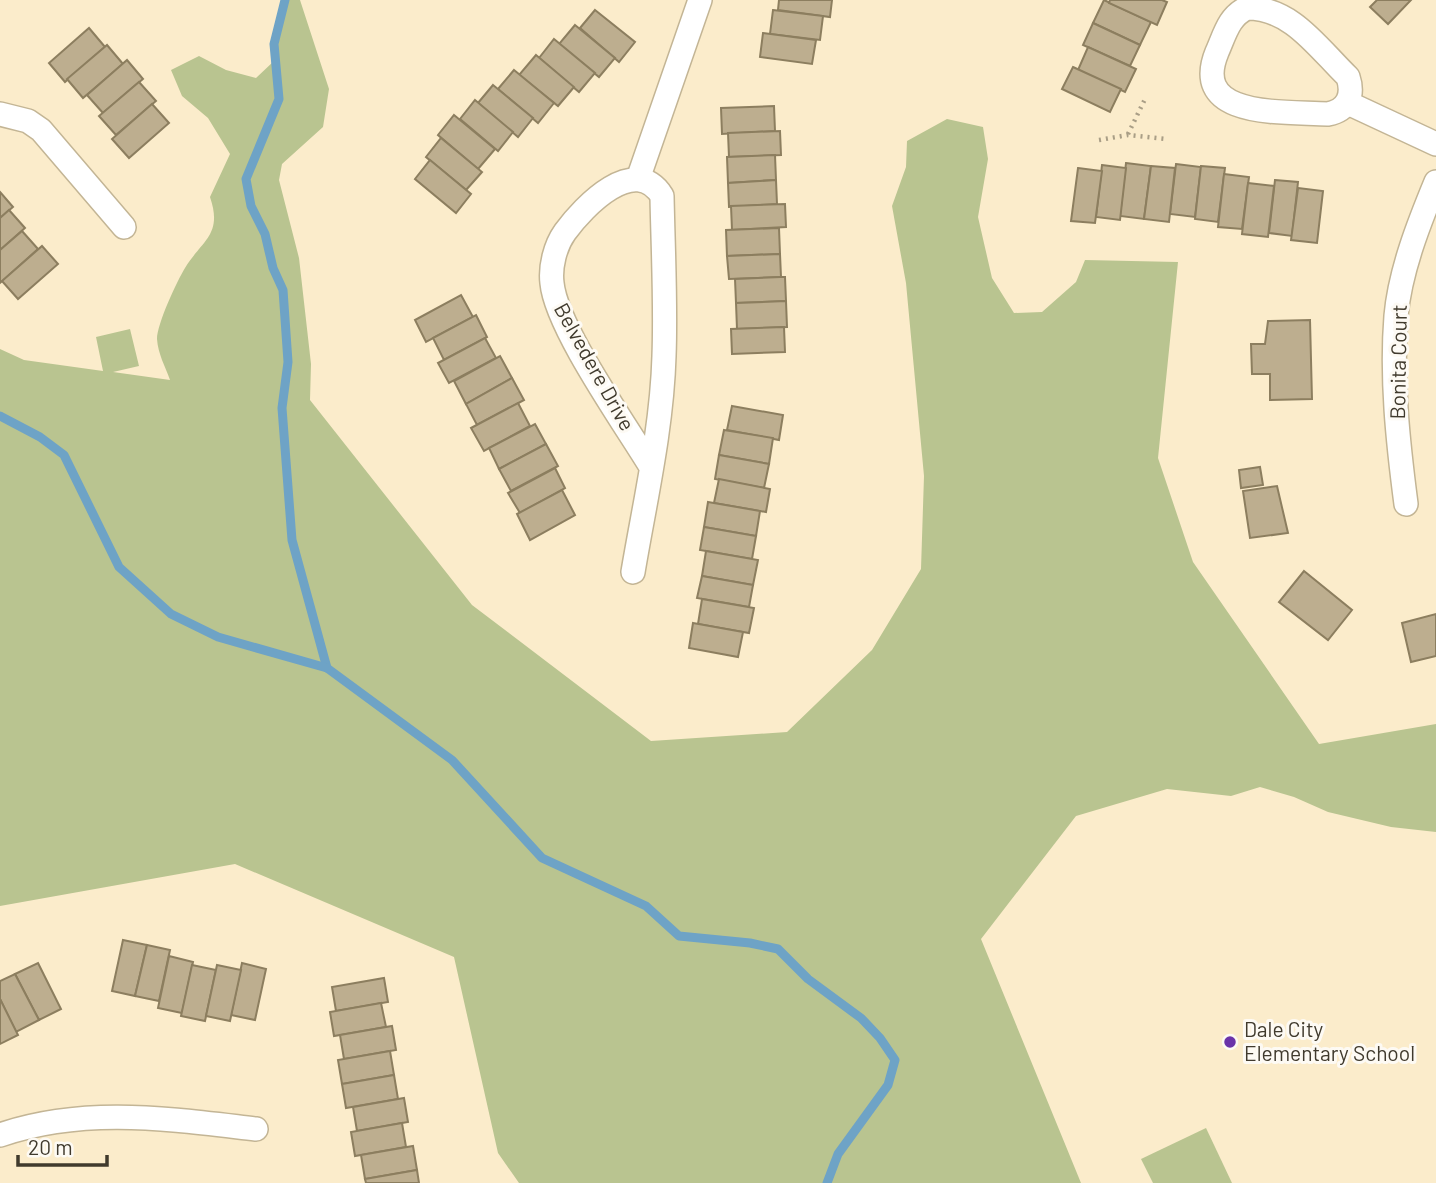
<svg xmlns="http://www.w3.org/2000/svg" width="1436" height="1183" font-family="Barlow,sans-serif">
<style>
.green{fill:#b9c490}
.lines{fill:none;stroke-linecap:round;stroke-linejoin:round}
.stream{stroke:#6ea3c6;stroke-width:9}
.building{fill:#bdae8f;stroke:#8c7e5f;stroke-width:2}
.minor-casing{stroke:#c3b595;stroke-width:26}
.path{stroke:#a99e86;stroke-width:4.5;stroke-dasharray:2 5;stroke-linecap:butt}
.minor{stroke:#fff;stroke-width:23}
.poi-dot{fill:#6a33a9;stroke:#fdfaf4;stroke-width:2.5}
.labels{text-anchor:middle;stroke-width:6;stroke-linejoin:round;paint-order:stroke}
.street-label{font-size:21px;fill:#403a2d;stroke:#fdfaf4}
.poi-label{font-size:21px;fill:#403a2d;stroke:#fdfaf4;text-anchor:start}
</style>
<rect width="100%" height="100%" fill="#fbeccb"/>
<g class="green">
<path d="M289 0H300L329 89 323 127 282 164 279 180 299 258 311 364 310 400 472 605 651 741 787 732 872 650 921 569 924 476 906 283 892 206 906 167 907 141 947 119 983 127 988 159 978 217 992 278 1014 313 1042 312 1076 282 1085 260 1178 262 1158 458 1193 562 1319 744 1436 724V832L1391 827 1328 812 1294 797 1260 787 1231 796 1167 789 1076 816 981 939 1081 1183H519L498 1153 454 957 235 864 0 906V349L24 360 103 371 96 337 130 329 139 366 113 372 170 380C165 366 158 354 157 339 157 324 177 281 185 268 202 240 223 235 210 197L230 154 208 118 182 96 171 70 199 56 226 70 256 78 274 61C274 41 276 16 289 0Z"/>
<path d="M1206 1128 1232 1183H1153L1141 1159Z"/>
</g>
<g class="lines">
<g class="stream">
<path d="M285 0 274 44 279 99 246 179 251 206 265 234 273 268 283 290 288 362 282 408 292 540 327 668"/>
<path d="M0 416 40 437 64 455 119 567 171 614 218 637 327 668 452 760 542 858 646 906 679 936 750 943 778 949 808 979 861 1018 880 1038 895 1060 888 1085 838 1154 827 1183"/>
</g>
</g>
<g class="building">
<path d="M779 0H832L830 17 778 10Z"/>
<path d="M1104 0 1151 22 1140 45 1093 23Z"/>
<path d="M1110 0H1162L1167 2 1157 25 1109 3Z"/>
<path d="M1377 0H1411L1388 24 1370 7Z"/>
<path d="M595 10 635 42 619 62 580 28Z"/>
<path d="M773 10 823 16 820 40 770 34Z"/>
<path d="M1093 23 1140 45 1130 66 1083 45Z"/>
<path d="M575 25 615 58 599 77 559 44Z"/>
<path d="M89 28 105 47 65 82 49 63Z"/>
<path d="M763 33 816 40 812 64 760 57Z"/>
<path d="M554 39 595 73 579 92 539 58Z"/>
<path d="M107 45 123 64 83 98 67 79Z"/>
<path d="M1088 47 1136 69 1125 92 1078 70Z"/>
<path d="M536 55 574 87 558 106 519 75Z"/>
<path d="M127 60 143 79 103 113 87 95Z"/>
<path d="M1073 67 1121 89 1110 112 1062 89Z"/>
<path d="M514 70 554 103 538 123 498 89Z"/>
<path d="M139 82 156 101 116 135 99 116Z"/>
<path d="M493 85 533 118 518 137 478 103Z"/>
<path d="M475 100 513 132 498 151 460 119Z"/>
<path d="M152 104 169 123 129 158 112 139Z"/>
<path d="M774 106 775 131 722 134 721 108Z"/>
<path d="M454 115 495 149 478 169 438 135Z"/>
<path d="M780 131 781 155 729 157 728 133Z"/>
<path d="M441 138 482 172 466 190 426 157Z"/>
<path d="M775 155 776 180 728 183 727 157Z"/>
<path d="M430 160 471 194 456 213 415 179Z"/>
<path d="M1126 163 1151 166 1144 219 1120 216Z"/>
<path d="M1176 164 1201 167 1195 217 1170 214Z"/>
<path d="M1102 165 1126 168 1120 220 1096 217Z"/>
<path d="M1151 166 1175 168 1169 222 1144 219Z"/>
<path d="M1201 166 1225 168 1218 222 1195 219Z"/>
<path d="M1078 168 1102 171 1095 223 1071 221Z"/>
<path d="M1224 174 1249 177 1242 229 1218 227Z"/>
<path d="M776 180 777 204 729 207 728 183Z"/>
<path d="M1275 180 1298 182 1292 236 1269 233Z"/>
<path d="M1248 183 1274 186 1268 237 1242 234Z"/>
<path d="M1298 188 1323 191 1317 243 1291 240Z"/>
<path d="M0 192 13 207 0 218Z"/>
<path d="M785 204 786 227 732 230 731 206Z"/>
<path d="M9 210 25 228 0 250V218Z"/>
<path d="M779 228 780 254 727 256 726 230Z"/>
<path d="M22 231 38 249 0 283V250Z"/>
<path d="M42 246 58 264 18 299 2 281Z"/>
<path d="M780 254 781 277 729 279 727 256Z"/>
<path d="M781 277H785L786 301 736 303 735 279Z"/>
<path d="M461 295 473 317 426 342 415 320Z"/>
<path d="M786 301 787 327 737 329 736 303Z"/>
<path d="M476 315 487 337 444 360 433 338Z"/>
<path d="M1310 320 1312 399 1270 400V374H1252L1251 344H1265L1268 321Z"/>
<path d="M784 327 785 352 732 354 731 329Z"/>
<path d="M485 338 496 358 449 383 438 363Z"/>
<path d="M500 356 512 378 466 404 454 381Z"/>
<path d="M512 378 524 400 477 425 466 404Z"/>
<path d="M518 403 530 426 484 451 471 428Z"/>
<path d="M732 406 783 415 779 440 727 430Z"/>
<path d="M535 424 546 444 499 469 489 448Z"/>
<path d="M724 430 773 438 769 464 719 455Z"/>
<path d="M546 444 558 466 511 491 499 469Z"/>
<path d="M719 455 769 464 764 488 715 479Z"/>
<path d="M1260 467 1263 485 1241 488 1239 470Z"/>
<path d="M555 468 565 488 520 513 508 493Z"/>
<path d="M719 479 770 489 766 512 714 503Z"/>
<path d="M1277 486 1288 533 1250 538 1243 491Z"/>
<path d="M562 490 575 515 530 540 517 514Z"/>
<path d="M708 502 760 511 756 536 704 527Z"/>
<path d="M704 527 756 536 752 559 700 550Z"/>
<path d="M706 551 758 560 753 585 702 576Z"/>
<path d="M1304 571 1352 610 1328 640 1279 602Z"/>
<path d="M702 576 753 585 749 607 697 598Z"/>
<path d="M702 599 754 608 749 633 698 624Z"/>
<path d="M1436 614V656L1411 662 1402 623Z"/>
<path d="M693 623 743 632 738 657 689 648Z"/>
<path d="M123 940 147 945 135 996 112 991Z"/>
<path d="M147 945 170 950 159 1001 135 996Z"/>
<path d="M169 956 193 962 182 1013 158 1008Z"/>
<path d="M38 963 61 1009 39 1020 15 974Z"/>
<path d="M242 963 266 969 255 1020 231 1015Z"/>
<path d="M192 965 216 970 205 1021 181 1016Z"/>
<path d="M217 965 241 970 230 1021 206 1016Z"/>
<path d="M15 974 39 1020 16 1032 0 999V981Z"/>
<path d="M384 978 388 1002 336 1011 332 987Z"/>
<path d="M0 999 18 1035 0 1044Z"/>
<path d="M381 1003 386 1027 334 1036 330 1012Z"/>
<path d="M392 1026 396 1050 344 1059 340 1035Z"/>
<path d="M390 1051 394 1075 342 1084 338 1060Z"/>
<path d="M394 1075 398 1099 346 1108 342 1084Z"/>
<path d="M404 1098 408 1122 357 1131 353 1107Z"/>
<path d="M402 1123 406 1147 355 1156 351 1132Z"/>
<path d="M413 1146 417 1170 365 1179 361 1155Z"/>
<path d="M417 1170 419 1183H366L365 1179Z"/>
</g>
<g class="lines">
<g class="minor-casing">
<g id="minor">
<path d="M1247 8C1292 8 1317 47 1348 77 1354 95 1348 110 1328 114 1287 111 1189 120 1217 52 1225 34 1229 16 1247 8Z"/>
<path d="M1348 103 1436 144"/>
<path d="M0 114 28 121 41 130 124 227"/>
<path d="M638 179 700 0"/>
<path d="M1406 504C1398 443 1391 378 1396 316 1400 271 1419 223 1436 182"/>
<path d="M633 572C645 501 662 428 664 356 666 303 663 249 662 196 635 153 584 206 565 232 555 246 550 267 552 283 556 327 625 424 651 467"/>
<path d="M0 1135C85 1106 169 1119 256 1129"/>
</g>
</g>
<g class="path">
<path d="M1128 134 1146 97"/>
<path d="M1099 140 1128 135 1165 139"/>
</g>
<use href="#minor" class="minor"/>
</g>
<circle class="poi-dot" cx="1230" cy="1042" r="7"/>
<g class="labels">
<g class="street-label">
<text transform="translate(1399 362) rotate(-89)" y="7">Bonita Court</text>
<text transform="translate(594 367) rotate(61)" y="7">Belvedere Drive</text>
</g>
<g class="poi-label">
<text x="1244" y="1037">Dale City<tspan x="1244" dy="24">Elementary School</tspan></text>
</g>
</g>
<path d="M18 1155v10h89v-10" fill="none" stroke="#403a2d" stroke-width="3.5"/>
<text x="28" y="1155" font-size="21" fill="#403a2d" stroke="#fdfaf4" stroke-width="5" paint-order="stroke">20 m</text>
</svg>
